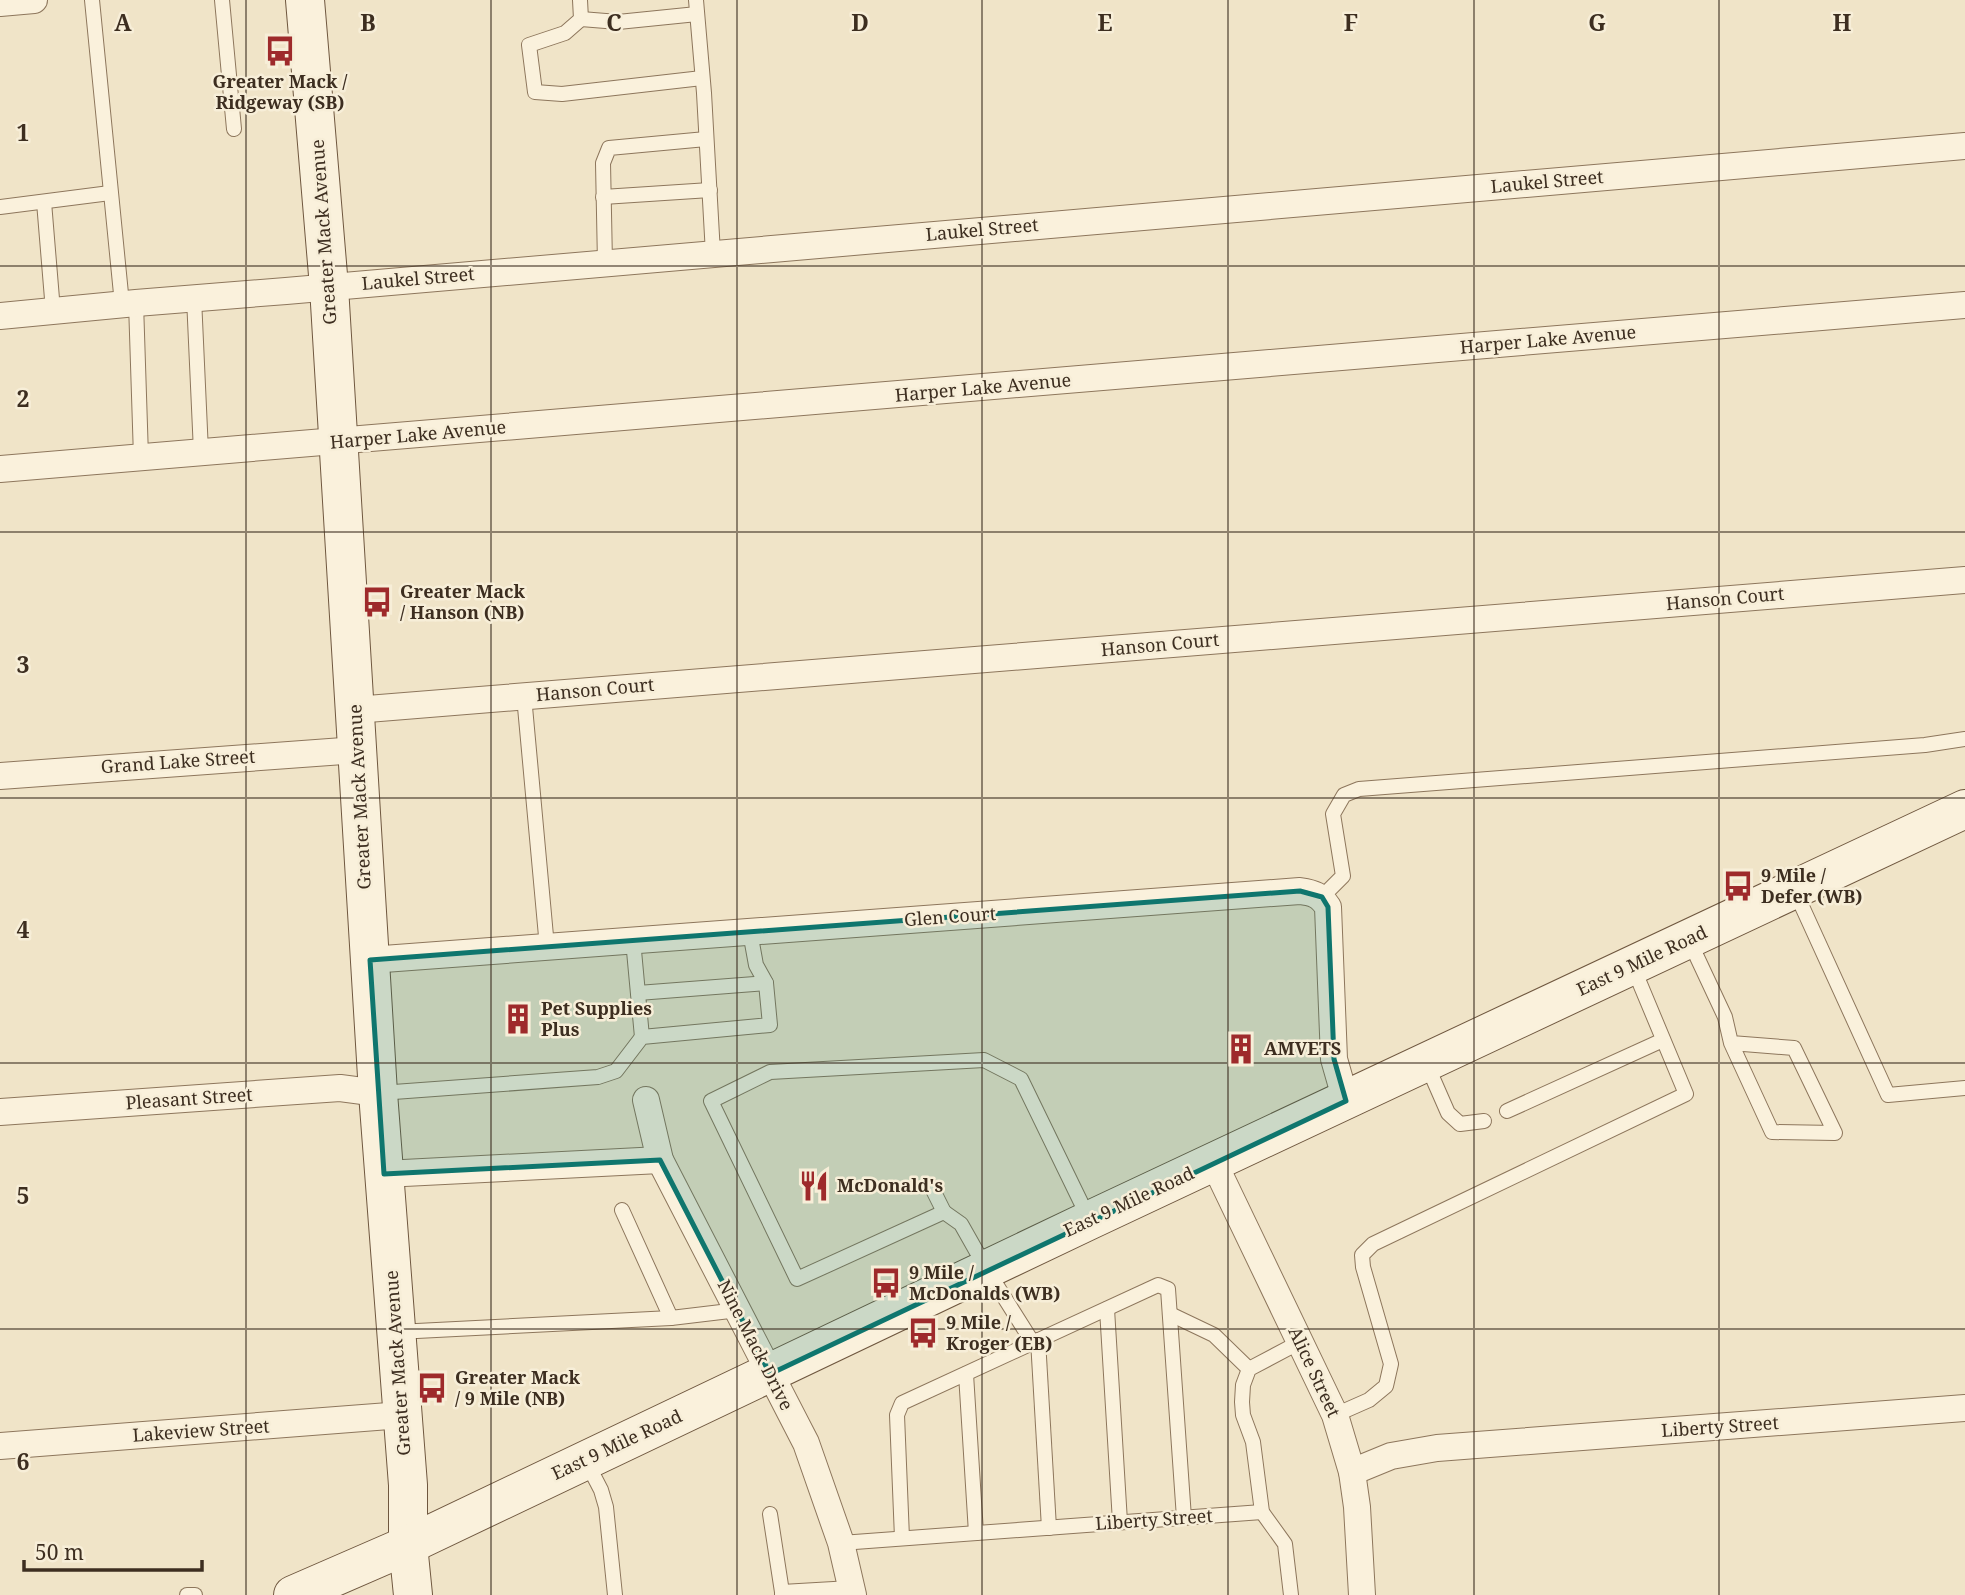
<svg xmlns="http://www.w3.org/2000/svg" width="1965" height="1595" font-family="'Noto Serif',serif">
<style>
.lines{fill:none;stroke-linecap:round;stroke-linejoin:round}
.lane-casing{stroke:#8d765c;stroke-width:16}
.street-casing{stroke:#8d765c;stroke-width:28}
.secondary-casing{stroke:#6f573f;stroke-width:40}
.lane{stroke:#faf1dc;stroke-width:14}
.street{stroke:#faf1dc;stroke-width:26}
.secondary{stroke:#faf1dc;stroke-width:38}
.marked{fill:#0f766e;fill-opacity:0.2;stroke:#0f766e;stroke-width:5;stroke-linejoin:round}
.grid{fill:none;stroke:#3d2e20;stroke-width:2;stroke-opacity:0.55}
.labels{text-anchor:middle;stroke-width:5;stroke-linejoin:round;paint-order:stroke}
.poi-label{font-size:18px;font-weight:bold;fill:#3d2e20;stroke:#f7eed8;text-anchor:start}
.street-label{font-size:18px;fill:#3d2e20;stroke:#f7eed8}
.grid-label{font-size:23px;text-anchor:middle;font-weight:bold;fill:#3d2e20;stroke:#f7eed8;stroke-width:5;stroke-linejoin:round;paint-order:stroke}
</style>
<rect width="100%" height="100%" fill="#f0e4c8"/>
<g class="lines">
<g class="lane-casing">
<g id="lane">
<path d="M92 0 122 304"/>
<path d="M222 0 234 129"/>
<path d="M580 0 581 19 565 33 529 45 535 92 562 94 702 78"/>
<path d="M696 0 704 93 713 254"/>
<path d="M581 19 618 22 697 14"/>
<path d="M603 197 710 190"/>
<path d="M44 202 53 311"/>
<path d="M0 207 110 193"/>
<path d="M605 263 603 163 609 148 706 139"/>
<path d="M194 298 201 452"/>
<path d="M136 303 141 457"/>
<path d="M524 696 547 947"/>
<path d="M1795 891 1888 1095 1965 1088"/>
<path d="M1322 897 1343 876 1333 814 1344 795 1359 789 1925 745 1965 739"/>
<path d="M633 940 642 1037"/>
<path d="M1689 940 1725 1017 1731 1043 1772 1132 1835 1133 1794 1048 1731 1043"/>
<path d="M638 993 766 983"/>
<path d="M1427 1065 1448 1113 1460 1124 1484 1121"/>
<path d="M380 1093 598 1077 616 1071 642 1037 770 1025 766 983 756 965 750 932"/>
<path d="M1507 1111 1663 1040"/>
<path d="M931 1186 944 1212"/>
<path d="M622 1210 671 1318"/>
<path d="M1107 1309 1120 1522"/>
<path d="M1170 1314 1214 1335 1249 1369"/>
<path d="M397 1332 671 1318 738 1310"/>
<path d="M1038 1340 1049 1528"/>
<path d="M1033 1343 987 1270 961 1224 944 1212 797 1279 711 1101 770 1072 984 1060 1021 1079 1089 1219"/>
<path d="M966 1374 976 1533"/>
<path d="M1335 1415 1369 1400 1386 1386 1391 1364 1363 1267 1362 1255 1373 1244 1686 1094 1633 967"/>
<path d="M586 1461 601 1490 606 1507 615 1595"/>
<path d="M770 1514 782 1592"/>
<path d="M902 1538 897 1415 902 1403 1158 1285 1168 1289 1184 1518"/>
<path d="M841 1543 1262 1512"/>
<path d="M187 1595H195"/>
<path d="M782 1595V1592L851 1588"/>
<path d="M1291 1595 1285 1544 1262 1512 1253 1442 1243 1415 1242 1402 1243 1385 1249 1369 1300 1342"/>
</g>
</g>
<g class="street-casing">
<g id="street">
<path d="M0 3 34 0"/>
<path d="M0 316 136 303 286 291 1965 146"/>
<path d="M0 469 1965 305"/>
<path d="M355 710 1965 580"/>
<path d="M0 776 357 750"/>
<path d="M370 960 1300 891C1314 893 1320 895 1328 907L1334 1059 1346 1101"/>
<path d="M646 1100 660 1160 806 1443 841 1543 853 1595"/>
<path d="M0 1112 340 1088 378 1093"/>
<path d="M1214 1163 1335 1415 1352 1472 1357 1507 1362 1595"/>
<path d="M384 1174 660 1160"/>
<path d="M0 1446 402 1415"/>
<path d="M1352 1472 1391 1456 1437 1448 1965 1408"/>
</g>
</g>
<g class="secondary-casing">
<g id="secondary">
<path d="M305 0 329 287 378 1093 408 1485V1545L413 1595"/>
<path d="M293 1595 408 1545 1090 1220 1965 809"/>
</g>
</g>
<use href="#lane" class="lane"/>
<use href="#street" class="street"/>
<use href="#secondary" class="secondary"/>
</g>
<path class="marked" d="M1300 891 1322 897 1328 907 1334 1059 1346 1101 770 1374 660 1160 384 1174 370 960Z"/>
<path class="grid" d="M246 0V1595M491 0V1595M737 0V1595M982 0V1595M1228 0V1595M1474 0V1595M1719 0V1595M0 266H1965M0 532H1965M0 798H1965M0 1063H1965M0 1329H1965"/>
<defs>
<g id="bus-bare" transform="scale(2.415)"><path d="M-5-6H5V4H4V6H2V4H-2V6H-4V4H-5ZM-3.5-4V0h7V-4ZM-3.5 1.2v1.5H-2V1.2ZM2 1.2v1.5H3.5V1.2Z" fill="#9e2a2b" stroke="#f7eed8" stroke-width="2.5" paint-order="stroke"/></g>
<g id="building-bare" transform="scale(2.415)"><path d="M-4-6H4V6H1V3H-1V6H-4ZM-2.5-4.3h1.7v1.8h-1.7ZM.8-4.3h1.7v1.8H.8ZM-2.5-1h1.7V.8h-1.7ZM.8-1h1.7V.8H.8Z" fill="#9e2a2b" stroke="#f7eed8" stroke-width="2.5" paint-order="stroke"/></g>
<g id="restaurant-bare" transform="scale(2.415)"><path d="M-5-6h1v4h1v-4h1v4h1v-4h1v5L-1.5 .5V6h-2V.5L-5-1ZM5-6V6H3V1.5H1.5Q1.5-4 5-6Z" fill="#9e2a2b" stroke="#f7eed8" stroke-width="2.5" paint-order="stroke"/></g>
</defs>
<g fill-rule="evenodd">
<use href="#bus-bare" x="280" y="51"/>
<use href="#bus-bare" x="377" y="602"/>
<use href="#bus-bare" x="1738" y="886"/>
<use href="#building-bare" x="518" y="1019"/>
<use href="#building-bare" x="1241" y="1049"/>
<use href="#restaurant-bare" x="814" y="1186"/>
<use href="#bus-bare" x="886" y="1283"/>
<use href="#bus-bare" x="923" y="1333"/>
<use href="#bus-bare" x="432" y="1388"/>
</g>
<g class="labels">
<g class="poi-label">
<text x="280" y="88" text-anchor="middle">Greater Mack /<tspan x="280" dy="21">Ridgeway (SB)</tspan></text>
<text x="400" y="598">Greater Mack<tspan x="400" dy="21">/ Hanson (NB)</tspan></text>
<text x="1761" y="882">9 Mile /<tspan x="1761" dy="21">Defer (WB)</tspan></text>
<text x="541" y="1015">Pet Supplies<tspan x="541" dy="21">Plus</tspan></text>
<text x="1264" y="1055">AMVETS</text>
<text x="837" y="1192">McDonald's</text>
<text x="909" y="1279">9 Mile /<tspan x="909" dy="21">McDonalds (WB)</tspan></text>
<text x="946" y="1329">9 Mile /<tspan x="946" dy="21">Kroger (EB)</tspan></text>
<text x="455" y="1384">Greater Mack<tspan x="455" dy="21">/ 9 Mile (NB)</tspan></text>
</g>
<g class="street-label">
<text transform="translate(1547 182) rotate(-5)" y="6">Laukel Street</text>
<text transform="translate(982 230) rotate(-5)" y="6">Laukel Street</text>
<text transform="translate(324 232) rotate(-94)" y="6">Greater Mack Avenue</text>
<text transform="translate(418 279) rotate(-5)" y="6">Laukel Street</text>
<text transform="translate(1548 340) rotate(-5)" y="6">Harper Lake Avenue</text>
<text transform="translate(983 388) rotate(-5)" y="6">Harper Lake Avenue</text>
<text transform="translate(418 435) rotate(-5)" y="6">Harper Lake Avenue</text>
<text transform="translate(1725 599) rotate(-5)" y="6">Hanson Court</text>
<text transform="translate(1160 645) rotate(-5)" y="6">Hanson Court</text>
<text transform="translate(595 690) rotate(-5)" y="6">Hanson Court</text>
<text transform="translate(178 762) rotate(-4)" y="6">Grand Lake Street</text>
<text transform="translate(360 797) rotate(-93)" y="6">Greater Mack Avenue</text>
<text transform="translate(950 917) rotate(-4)" y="6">Glen Court</text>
<text transform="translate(1642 961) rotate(-25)" y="6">East 9 Mile Road</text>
<text transform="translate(189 1099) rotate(-4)" y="6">Pleasant Street</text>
<text transform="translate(1129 1202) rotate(-25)" y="6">East 9 Mile Road</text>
<text transform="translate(755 1345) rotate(63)" y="6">Nine Mack Drive</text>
<text transform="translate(398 1363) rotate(-94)" y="6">Greater Mack Avenue</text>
<text transform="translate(1314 1372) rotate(65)" y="6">Alice Street</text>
<text transform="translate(1720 1427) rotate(-4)" y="6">Liberty Street</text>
<text transform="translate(201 1431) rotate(-4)" y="6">Lakeview Street</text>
<text transform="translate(617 1445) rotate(-25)" y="6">East 9 Mile Road</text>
<text transform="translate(1154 1520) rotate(-4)" y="6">Liberty Street</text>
</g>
</g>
<g class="grid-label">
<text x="123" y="31">A</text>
<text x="368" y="31">B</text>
<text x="614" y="31">C</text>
<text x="860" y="31">D</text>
<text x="1105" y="31">E</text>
<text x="1351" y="31">F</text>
<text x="1597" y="31">G</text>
<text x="1842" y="31">H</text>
<text x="23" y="141">1</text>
<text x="23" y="407">2</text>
<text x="23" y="673">3</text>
<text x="23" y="938">4</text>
<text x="23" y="1204">5</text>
<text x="23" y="1470">6</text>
</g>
<path d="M24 1560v10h178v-10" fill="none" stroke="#3d2e20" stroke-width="3.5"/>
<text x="35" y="1560" font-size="21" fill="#3d2e20" stroke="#f7eed8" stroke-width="5" paint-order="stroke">50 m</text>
</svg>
